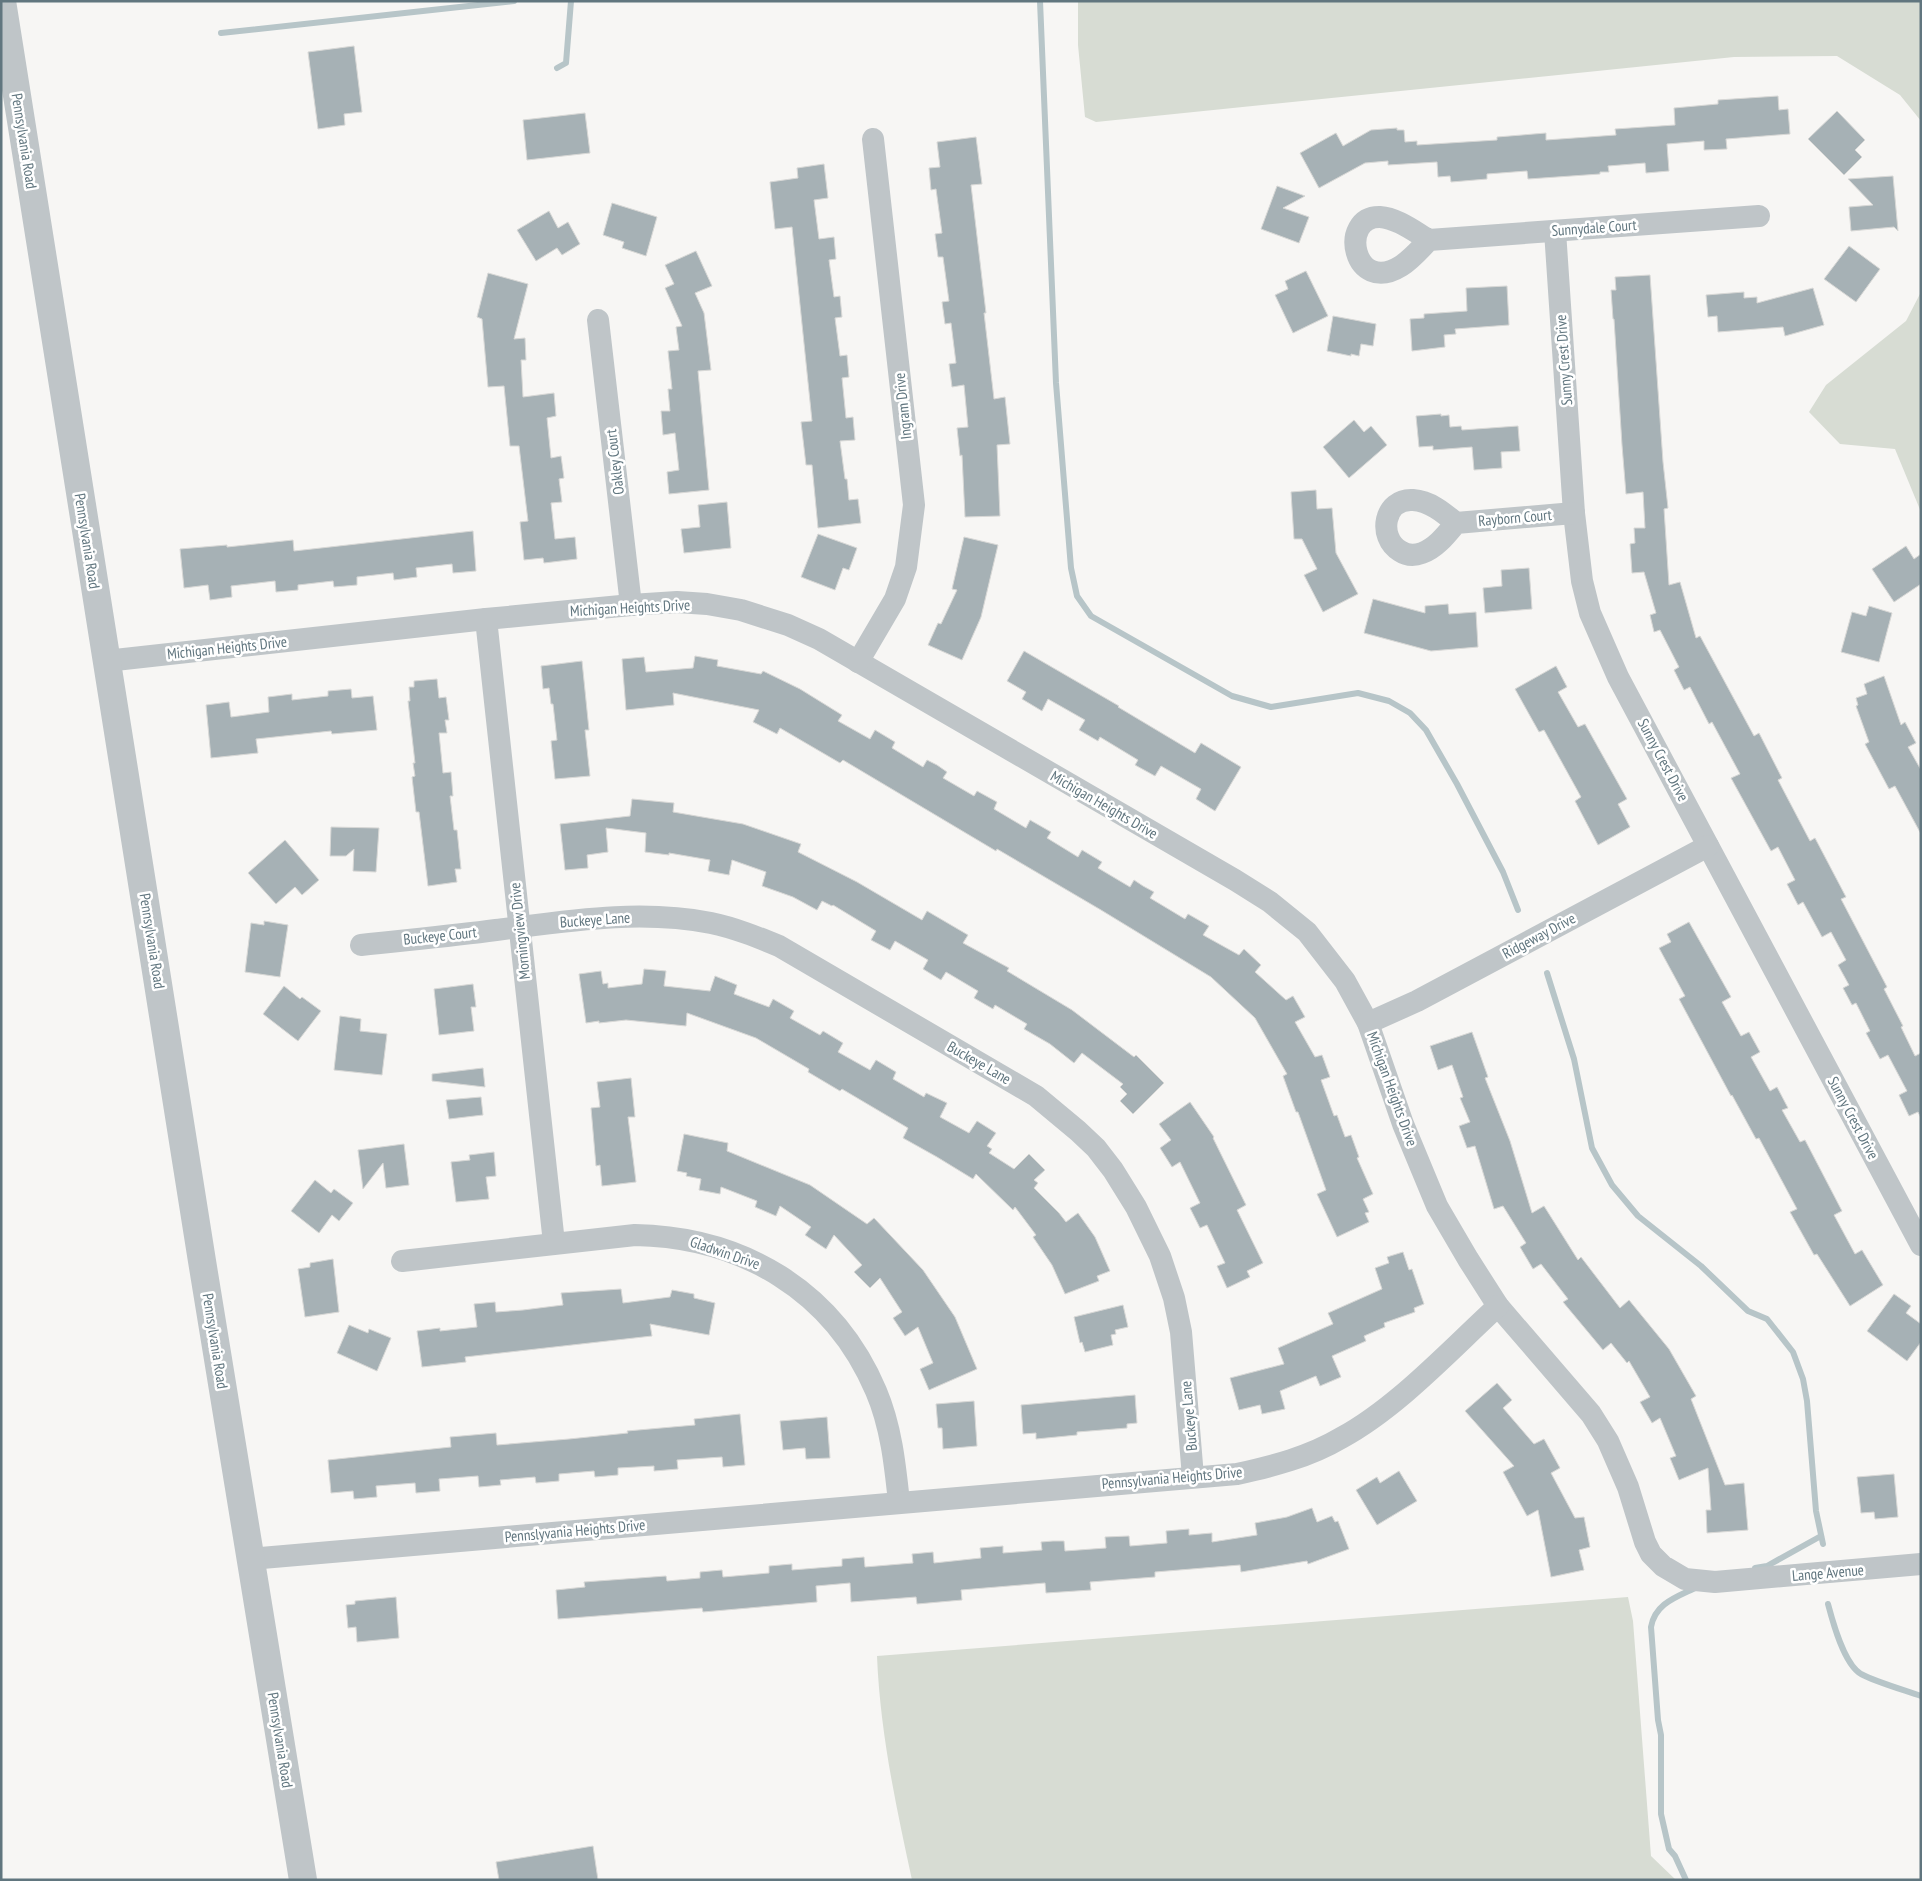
<svg xmlns="http://www.w3.org/2000/svg" width="1922" height="1881" font-family="'PT Sans Narrow',sans-serif">
<style>
.green{fill:#d7dcd3}
.lines{fill:none;stroke-linecap:round;stroke-linejoin:round}
.stream{stroke:#b7c5c8;stroke-width:6}
.building{fill:#a6b1b5;stroke:#d8d8d6}
.minor{stroke:#bfc5c8;stroke-width:22}
.tertiary{stroke:#bfc5c8;stroke-width:28}
.labels{text-anchor:middle;stroke-width:5;stroke-linejoin:round;paint-order:stroke}
.street-label{font-size:15px;fill:#61767f;stroke:#fff}
</style>
<rect width="100%" height="100%" fill="#f7f6f4"/>
<g class="green">
<path d="M1078 1H1921V121L1900 95 1837 56 1734 57 1096 122 1085 117 1078 45Z"/>
<path d="M1921 292V512L1895 449 1840 444 1809 412 1826 385 1906 321Z"/>
<path d="M1628 1597 1633 1621 1651 1856 1676 1880H912C896 1806 880 1732 877 1656Z"/>
</g>
<g class="lines">
<g class="stream">
<path d="M1040 1 1056 383 1071 568 1077 596 1091 616 1232 696 1271 707 1358 693 1389 701 1410 713 1426 730 1457 784 1503 872 1518 910"/>
<path d="M221 33 514 1"/>
<path d="M557 68 566 63 571 1"/>
<path d="M1547 973 1574 1059 1592 1148 1612 1185 1638 1216 1701 1266 1748 1311 1767 1319 1793 1352 1803 1379 1807 1401 1816 1511 1823 1544"/>
<path d="M1755 1568 1767 1566 1821 1536"/>
<path d="M1828 1604C1833 1623 1844 1664 1861 1674 1876 1682 1904 1690 1921 1696"/>
<path d="M1686 1880 1675 1856 1669 1849 1661 1814V1735L1658 1720 1651 1627C1655 1603 1677 1597 1697 1587"/>
</g>
</g>
<g class="building">
<path d="M354 46 362 112 344 114 345 125 318 129 308 52Z"/>
<path d="M1778 96 1779 110 1788 109 1790 134 1726 139 1727 149 1704 150V141L1667 144 1669 171 1646 173 1645 163 1608 166 1609 172H1600V174L1528 179 1527 171 1487 174V179L1451 182 1450 176 1438 177 1437 162 1388 165V161L1365 163 1319 188 1300 153 1336 133 1343 146 1371 130 1397 128V130H1404L1405 142 1417 141V145L1497 140V137L1546 133V140L1616 135 1615 129 1675 125 1674 108 1718 104V100Z"/>
<path d="M1837 111 1865 140 1855 150 1862 157 1844 175 1808 139Z"/>
<path d="M585 113 590 153 527 160 523 120Z"/>
<path d="M976 137 982 184 971 185 986 313H984L994 399 1005 397 1010 444 997 445 1000 516 965 517 962 455 960 456 957 428 968 427 964 385 952 387 949 364 956 363 951 323 945 324 942 302 949 301 943 257H938L935 234 942 233 936 189 931 190 929 168 940 167 937 142Z"/>
<path d="M824 164 828 198 814 200 819 239 834 237 836 259 829 260 834 297 840 296 842 317 835 318 840 356 847 355 849 377 842 378 846 418 853 417 855 440 840 441 845 479H847L849 500 858 499 861 523 818 528 812 465H806L801 422 812 421 792 227 775 229 770 182 798 178 797 168Z"/>
<path d="M1893 176 1898 231 1894 227 1851 231 1849 207 1873 205 1848 179Z"/>
<path d="M1277 186 1305 196 1283 208 1309 217 1299 243 1261 229Z"/>
<path d="M612 203 657 217 646 256 622 248 624 242 603 235Z"/>
<path d="M549 211 558 228 568 222 580 244 562 255 557 248 536 261 517 230Z"/>
<path d="M1849 246 1880 269 1856 302 1824 279Z"/>
<path d="M696 251 712 286 695 293 704 313 711 370 698 371 709 490 669 494 667 472 679 470 675 433 663 435 661 411H670L668 389H672L668 351 679 350 676 327 682 326 665 288 674 284 665 265Z"/>
<path d="M1306 271 1328 316 1293 333 1275 295 1288 289 1285 281Z"/>
<path d="M488 273 528 284 514 339 525 338 526 360H521L523 397 554 393 556 416 547 418 551 458 561 456 564 478 559 479 562 502 551 503 555 539 575 537 577 559 544 563 543 558 524 560 520 522 528 521 519 446H510L504 386 488 387 482 319 477 317Z"/>
<path d="M1650 275 1663 462 1668 508 1664 509 1669 585 1680 582 1696 638 1700 636 1754 736 1759 733 1782 778 1778 780 1810 841 1815 838 1846 897 1841 899 1887 987 1884 989 1903 1026 1901 1027 1915 1056 1921 1053V1118L1918 1112 1909 1116 1899 1095 1907 1091 1888 1055 1880 1059 1866 1033 1870 1031 1856 1003 1852 1005 1843 988 1849 985 1838 965 1846 960 1831 932 1822 937 1803 902 1798 905 1787 884 1795 880 1778 847 1771 851 1731 778 1740 774 1712 722 1709 724 1690 687 1684 690 1674 670 1679 667 1660 630 1654 632 1650 615 1656 613 1644 572 1632 573 1630 544 1635 543 1634 528H1645L1643 492 1626 494 1622 445 1614 319H1613L1611 290H1616L1615 277Z"/>
<path d="M1507 286 1509 325 1455 329 1456 334 1444 335 1445 347 1412 351 1410 319 1424 318V314L1467 311 1466 288Z"/>
<path d="M1813 288 1824 325 1785 336 1783 327 1718 332 1717 316 1708 317 1706 295 1744 292V298L1757 297V303Z"/>
<path d="M1333 316 1376 324 1373 346 1361 344 1359 356 1351 354V356L1327 351Z"/>
<path d="M1441 414V416L1449 415 1450 427 1461 426 1462 430 1518 426 1520 451 1501 452 1502 468 1474 470 1472 447 1433 450V446L1419 447 1416 416Z"/>
<path d="M1354 420 1364 432 1371 426 1387 445 1349 478 1323 447Z"/>
<path d="M1316 490 1317 509 1332 508 1336 553 1358 594 1323 612 1304 575 1317 569 1302 539H1294L1291 492Z"/>
<path d="M727 502 731 548 684 553 681 529 700 527 698 505Z"/>
<path d="M473 531 476 571 453 573 452 564 416 568 417 577 394 580 393 573 357 577V585L334 587 333 581 298 585V590L276 592 275 581 231 586 232 597 210 600 208 585 184 588 180 549 227 545V547L293 540 294 551Z"/>
<path d="M818 534 857 548 849 570 843 568 835 590 801 577Z"/>
<path d="M964 537 998 545 981 617 962 660 928 645 938 623 941 624 957 590 952 589Z"/>
<path d="M1906 546 1914 559 1921 554V584L1894 602 1872 569Z"/>
<path d="M1529 568 1532 609 1485 613 1483 588 1502 586 1501 570Z"/>
<path d="M1373 599 1425 613V606L1448 604 1449 614 1476 612 1478 647 1431 651 1364 633Z"/>
<path d="M1869 606 1892 613 1879 662 1841 652 1852 612 1866 616Z"/>
<path d="M1024 651 1119 706 1118 707 1195 753 1201 743 1241 767 1215 811 1196 799 1201 789 1161 766 1155 776 1135 765 1138 760 1100 737 1098 741 1079 730 1085 720 1048 699 1042 711 1022 699 1026 692 1007 681Z"/>
<path d="M695 656 718 660 717 666 761 674 763 671 800 689 842 715 838 721 870 739 875 730 895 742 892 748 923 767 927 760 937 765 947 772 943 778 974 796 977 791 997 802 994 809 1026 828 1030 820 1051 832 1047 838 1078 857 1082 850 1102 862 1098 868 1130 887 1134 880 1143 886 1154 892 1150 898 1185 919 1188 914 1209 926 1203 935 1239 955 1244 949 1261 965 1255 972 1286 1000 1293 996 1305 1017 1295 1022 1315 1057 1322 1055 1330 1077 1321 1080 1334 1116 1337 1115 1345 1137 1351 1135 1359 1157 1357 1158 1373 1194 1363 1199 1369 1212 1365 1213 1369 1222 1337 1237 1317 1194 1326 1190 1298 1112H1296L1283 1076 1287 1074 1255 1018 1211 977 1101 910 997 849 996 851 843 760 840 763 780 728 777 734 753 722 759 710 673 693 674 705 626 710 622 659 644 657 646 672 693 668Z"/>
<path d="M582 661 589 730H585L590 776 555 779 551 741 557 740 553 704H551L549 688 543 689 541 666Z"/>
<path d="M1556 666 1567 687 1558 692 1578 727 1585 724 1627 799 1618 804 1630 827 1598 845 1575 801 1581 797 1544 730 1539 732 1515 689Z"/>
<path d="M1884 676 1901 725 1905 722 1916 743 1908 747 1921 770V834L1895 786 1889 789 1865 744 1869 742 1856 706 1858 705 1856 698 1867 694 1864 684Z"/>
<path d="M437 679 439 698 446 697 449 720H445L447 733H439L443 773 451 772 453 796H450L454 830H457L461 869H455L457 882 428 886 419 812H416L412 777 415 776 413 763H415L408 701H410L409 687H414V681Z"/>
<path d="M351 689 352 698 373 696 377 730 332 734 331 731 256 739 258 753 211 758 206 705 229 702 231 717 269 712 268 697 292 694V700L328 696V691Z"/>
<path d="M632 799 674 803 673 812 743 824 801 844 798 852 857 882 922 920 927 911 968 935 963 943 1009 968 1007 971 1072 1010 1134 1057 1136 1055 1164 1083 1133 1114 1120 1101 1127 1094 1120 1087 1123 1084 1082 1053 1074 1063 1050 1044 1024 1029 1027 1024 995 1005 993 1009 974 998 978 991 946 972 941 980 923 969 928 960 895 941 890 950 871 940 876 931 833 905 832 906 822 901 817 910 793 897 762 886 766 872 732 860 729 875 708 871 710 860 669 853V855L645 852 646 833 606 828 608 852 587 855 588 868 565 870 560 824 630 816Z"/>
<path d="M331 827 379 828 376 872 353 871 354 849 346 856H330Z"/>
<path d="M285 840 319 880 302 895 295 887 276 904 248 873Z"/>
<path d="M264 921 288 925 280 977 245 972 251 923 264 925Z"/>
<path d="M1689 922 1731 997 1722 1002 1741 1036 1749 1032 1760 1052 1751 1057 1770 1091 1777 1087 1788 1108 1782 1110 1800 1142 1805 1140 1842 1211 1834 1215 1855 1254 1862 1250 1883 1285 1850 1306 1817 1254 1814 1255 1790 1212 1797 1209 1759 1138 1756 1139 1732 1095 1731 1096 1679 999 1685 996 1659 948 1671 942 1667 934Z"/>
<path d="M644 969 666 971 664 986 710 991 715 976 737 985 734 994 769 1007 773 999 794 1011 790 1018 820 1035 823 1031 843 1043 838 1052 870 1070 876 1060 896 1072 893 1079 924 1097 926 1093 947 1103 940 1117 969 1133 977 1121 996 1133 987 1146 992 1149 989 1153 1014 1169 1029 1154 1045 1170 1034 1180 1038 1183 1034 1188 1059 1213 1066 1222 1078 1213 1095 1237 1110 1271 1097 1276 1099 1281 1065 1294 1052 1265 1033 1237 1036 1235 1015 1207 1013 1210 976 1174 973 1179 937 1157 903 1138 908 1128 842 1089 840 1091 808 1072 809 1069 756 1038 687 1013 686 1026 626 1020 599 1023V1021L586 1023 579 974 601 971 603 984 608 983V988L642 984Z"/>
<path d="M473 984 476 1007H471L474 1031 439 1035 434 989Z"/>
<path d="M284 986 300 999 302 997 321 1011 298 1041 263 1014Z"/>
<path d="M340 1016 361 1019 360 1031 387 1034 382 1075 334 1070Z"/>
<path d="M1472 1032 1488 1077 1485 1078 1510 1141 1532 1213 1544 1206 1578 1260 1581 1257 1620 1308 1629 1300 1669 1349 1696 1396 1691 1399 1725 1485 1744 1483 1748 1530 1707 1533 1706 1510H1711L1708 1468 1679 1480 1670 1458 1676 1456 1660 1418 1652 1423 1640 1402 1650 1397 1629 1361 1627 1363 1611 1343 1603 1350 1563 1302 1568 1299 1541 1264 1533 1269 1520 1247 1526 1243 1503 1206 1494 1209 1475 1146 1467 1148 1459 1126 1470 1122 1460 1098 1463 1097 1452 1065 1438 1070 1430 1046Z"/>
<path d="M483 1068 485 1087 432 1081V1074Z"/>
<path d="M631 1078 635 1117H628L636 1182 602 1186 600 1165 596 1166 591 1108 600 1107 597 1082Z"/>
<path d="M481 1097 483 1115 449 1119 446 1100Z"/>
<path d="M1190 1102 1214 1137 1213 1138 1246 1205 1237 1210 1263 1263 1247 1271 1250 1277 1227 1288 1217 1266 1225 1263 1207 1225 1200 1228 1190 1208 1200 1203 1180 1162 1172 1167 1160 1148 1171 1140 1159 1124Z"/>
<path d="M684 1134 728 1143 727 1151 810 1185 867 1224 874 1218 923 1270 955 1317 977 1369 929 1390 920 1369 933 1363 918 1327 905 1336 893 1318 902 1312 880 1278 870 1288 854 1272 862 1265 834 1235 826 1249 805 1235 811 1227 780 1206 776 1216 755 1207 757 1201 721 1187 720 1194 699 1190 701 1179 686 1176 687 1173 677 1171Z"/>
<path d="M404 1144 409 1185 386 1188 383 1163 363 1189 358 1150Z"/>
<path d="M494 1152 496 1176 486 1177 489 1199 456 1202 451 1162 470 1160 469 1155Z"/>
<path d="M315 1180 331 1193 334 1189 353 1203 339 1221 332 1215 319 1233 291 1211Z"/>
<path d="M1403 1252 1409 1270 1412 1269 1424 1304 1414 1308 1415 1312 1384 1323 1385 1327 1364 1336 1366 1341 1332 1356 1341 1377 1320 1386 1316 1376 1280 1391 1285 1409 1262 1414 1260 1405 1239 1410 1230 1378 1284 1364 1278 1348 1333 1324 1328 1313 1382 1289 1375 1268 1389 1263 1387 1257Z"/>
<path d="M333 1259 339 1312 305 1317 298 1269 310 1267V1263Z"/>
<path d="M621 1289 623 1303 670 1297 672 1290 694 1294V1298L715 1303 709 1335 650 1324 652 1336 465 1357 466 1362 422 1367 417 1331 440 1328V1331L477 1327 474 1304 495 1302 496 1312 523 1310 563 1305 561 1293Z"/>
<path d="M1894 1294 1911 1306 1906 1313 1921 1324V1342L1907 1361 1867 1331Z"/>
<path d="M1123 1305 1128 1327 1115 1330 1116 1334 1111 1335 1113 1345 1085 1352 1082 1342 1080 1343 1074 1317Z"/>
<path d="M349 1325 368 1333 369 1329 391 1338 377 1371 337 1353Z"/>
<path d="M1497 1383 1512 1400 1503 1408 1534 1444 1544 1439 1560 1468 1551 1473 1575 1518 1584 1517 1590 1547 1579 1550 1584 1570 1551 1577 1538 1510 1527 1516 1503 1472 1514 1466 1465 1411Z"/>
<path d="M1135 1395 1137 1423 1127 1424V1428L1077 1432V1435L1036 1439V1433L1023 1434 1021 1405Z"/>
<path d="M974 1401 977 1446 943 1449 942 1428H938L936 1404Z"/>
<path d="M740 1414 745 1465 723 1467 722 1457 677 1460 678 1469 654 1471V1466L618 1468V1475L595 1477 594 1471 559 1474V1481L536 1483 535 1477 500 1480 501 1485 479 1487 478 1476 439 1479 440 1491 416 1493 415 1483 376 1486 377 1497 354 1499 353 1491 331 1493 328 1460 451 1447 450 1437 496 1433 497 1445 569 1439 628 1433 627 1431 695 1425 694 1419Z"/>
<path d="M827 1417 830 1458 806 1459 805 1448 783 1450 780 1421Z"/>
<path d="M1399 1471 1417 1501 1377 1525 1356 1490 1377 1477 1380 1483Z"/>
<path d="M1894 1474 1898 1517 1875 1519 1874 1512 1861 1513 1857 1477Z"/>
<path d="M1312 1508 1317 1522 1332 1516 1335 1522 1338 1521 1349 1549 1308 1564 1307 1561 1241 1572 1240 1565 1155 1572V1577L1090 1582 1091 1590 1046 1593 1045 1583 961 1590 962 1600 917 1604 916 1597 851 1602 850 1583 816 1586 817 1602 703 1612 702 1608 558 1619 556 1590 585 1587 584 1582 666 1576 667 1581 700 1578V1572L722 1570 723 1577 769 1573V1566L792 1564V1570L842 1566V1559L864 1557 865 1567 913 1563 912 1554 933 1552 934 1563 981 1558 980 1548 1003 1546V1553L1042 1550 1041 1542 1053 1541H1064L1065 1551 1106 1548 1105 1537 1129 1536 1130 1546 1167 1543 1166 1531 1189 1529V1535L1212 1533V1542L1257 1535 1255 1523 1287 1517Z"/>
<path d="M396 1597 399 1638 357 1642 356 1627 348 1628 346 1605 355 1604V1601Z"/>
<path d="M593 1846 598 1880H499L496 1862Z"/>
</g>
<g class="lines">
<g class="minor">
<path d="M1555 231 1574 513 1582 581 1590 613 1618 677 1921 1245"/>
<path d="M1429 240C1420 249 1412 259 1401 266 1353 296 1338 216 1380 217 1397 218 1415 232 1429 240L1759 216"/>
<path d="M598 320 631 605"/>
<path d="M1456 523C1446 535 1436 548 1422 553 1414 556 1406 555 1400 551 1377 537 1384 498 1413 500 1430 501 1444 513 1456 523L1574 513"/>
<path d="M486 619 554 1243"/>
<path d="M106 661 486 619 631 605 677 602 707 604 741 610 788 625 819 639 1235 880 1270 902 1307 932 1345 981 1368 1023 1403 1124 1437 1206 1468 1259 1498 1306 1591 1414 1608 1441 1628 1487 1645 1542 1651 1554 1663 1566 1685 1579 1715 1582 1921 1564"/>
<path d="M858 662 895 599 906 567 914 505 873 139"/>
<path d="M361 945C406 940 451 936 496 930 568 921 639 909 711 923 735 928 757 937 779 946L1036 1096 1078 1131 1096 1148 1113 1170 1136 1207 1160 1256 1174 1298 1181 1332 1193 1477"/>
<path d="M1368 1023 1417 1001 1708 846"/>
<path d="M402 1261 635 1235C742 1237 833 1290 876 1391 891 1426 895 1464 899 1502"/>
<path d="M250 1559 1237 1474C1273 1466 1309 1457 1341 1438 1398 1407 1450 1350 1498 1306"/>
</g>
<path class="tertiary" d="M2 1 202 1261 303 1880"/>
</g>
<g class="labels">
<g class="street-label">
<text transform="translate(24 141) rotate(81)" y="5">Pennsylvania Road</text>
<text transform="translate(1594 228) rotate(-4)" y="5">Sunnydale Court</text>
<text transform="translate(1564 360) rotate(-94)" y="5">Sunny Crest Drive</text>
<text transform="translate(903 406) rotate(-96)" y="5">Ingram Drive</text>
<text transform="translate(615 462) rotate(-97)" y="5">Oakley Court</text>
<text transform="translate(1515 518) rotate(-5)" y="5">Rayborn Court</text>
<text transform="translate(87 541) rotate(81)" y="5">Pennsylvania Road</text>
<text transform="translate(630 608) rotate(-3)" y="5">Michigan Heights Drive</text>
<text transform="translate(227 648) rotate(-6)" y="5">Michigan Heights Drive</text>
<text transform="translate(1663 760) rotate(62)" y="5">Sunny Crest Drive</text>
<text transform="translate(1104 805) rotate(30)" y="5">Michigan Heights Drive</text>
<text transform="translate(595 920) rotate(-4)" y="5">Buckeye Lane</text>
<text transform="translate(520 931) rotate(-96)" y="5">Morningview Drive</text>
<text transform="translate(440 936) rotate(-6)" y="5">Buckeye Court</text>
<text transform="translate(1539 936) rotate(-28)" y="5">Ridgeway Drive</text>
<text transform="translate(152 941) rotate(81)" y="5">Pennsylvania Road</text>
<text transform="translate(979 1063) rotate(30)" y="5">Buckeye Lane</text>
<text transform="translate(1392 1089) rotate(70)" y="5">Michigan Heights Drive</text>
<text transform="translate(1853 1118) rotate(62)" y="5">Sunny Crest Drive</text>
<text transform="translate(725 1253) rotate(19)" y="5">Gladwin Drive</text>
<text transform="translate(215 1341) rotate(81)" y="5">Pennsylvania Road</text>
<text transform="translate(1189 1416) rotate(-95)" y="5">Buckeye Lane</text>
<text transform="translate(1172 1478) rotate(-5)" y="5">Pennsylvania Heights Drive</text>
<text transform="translate(575 1531) rotate(-5)" y="5">Pennslyvania Heights Drive</text>
<text transform="translate(1828 1573) rotate(-5)" y="5">Lange Avenue</text>
<text transform="translate(280 1740) rotate(81)" y="5">Pennsylvania Road</text>
</g>
</g>
<rect width="1922" height="1881" fill="none" stroke="#61767f" stroke-width="5"/>
</svg>
